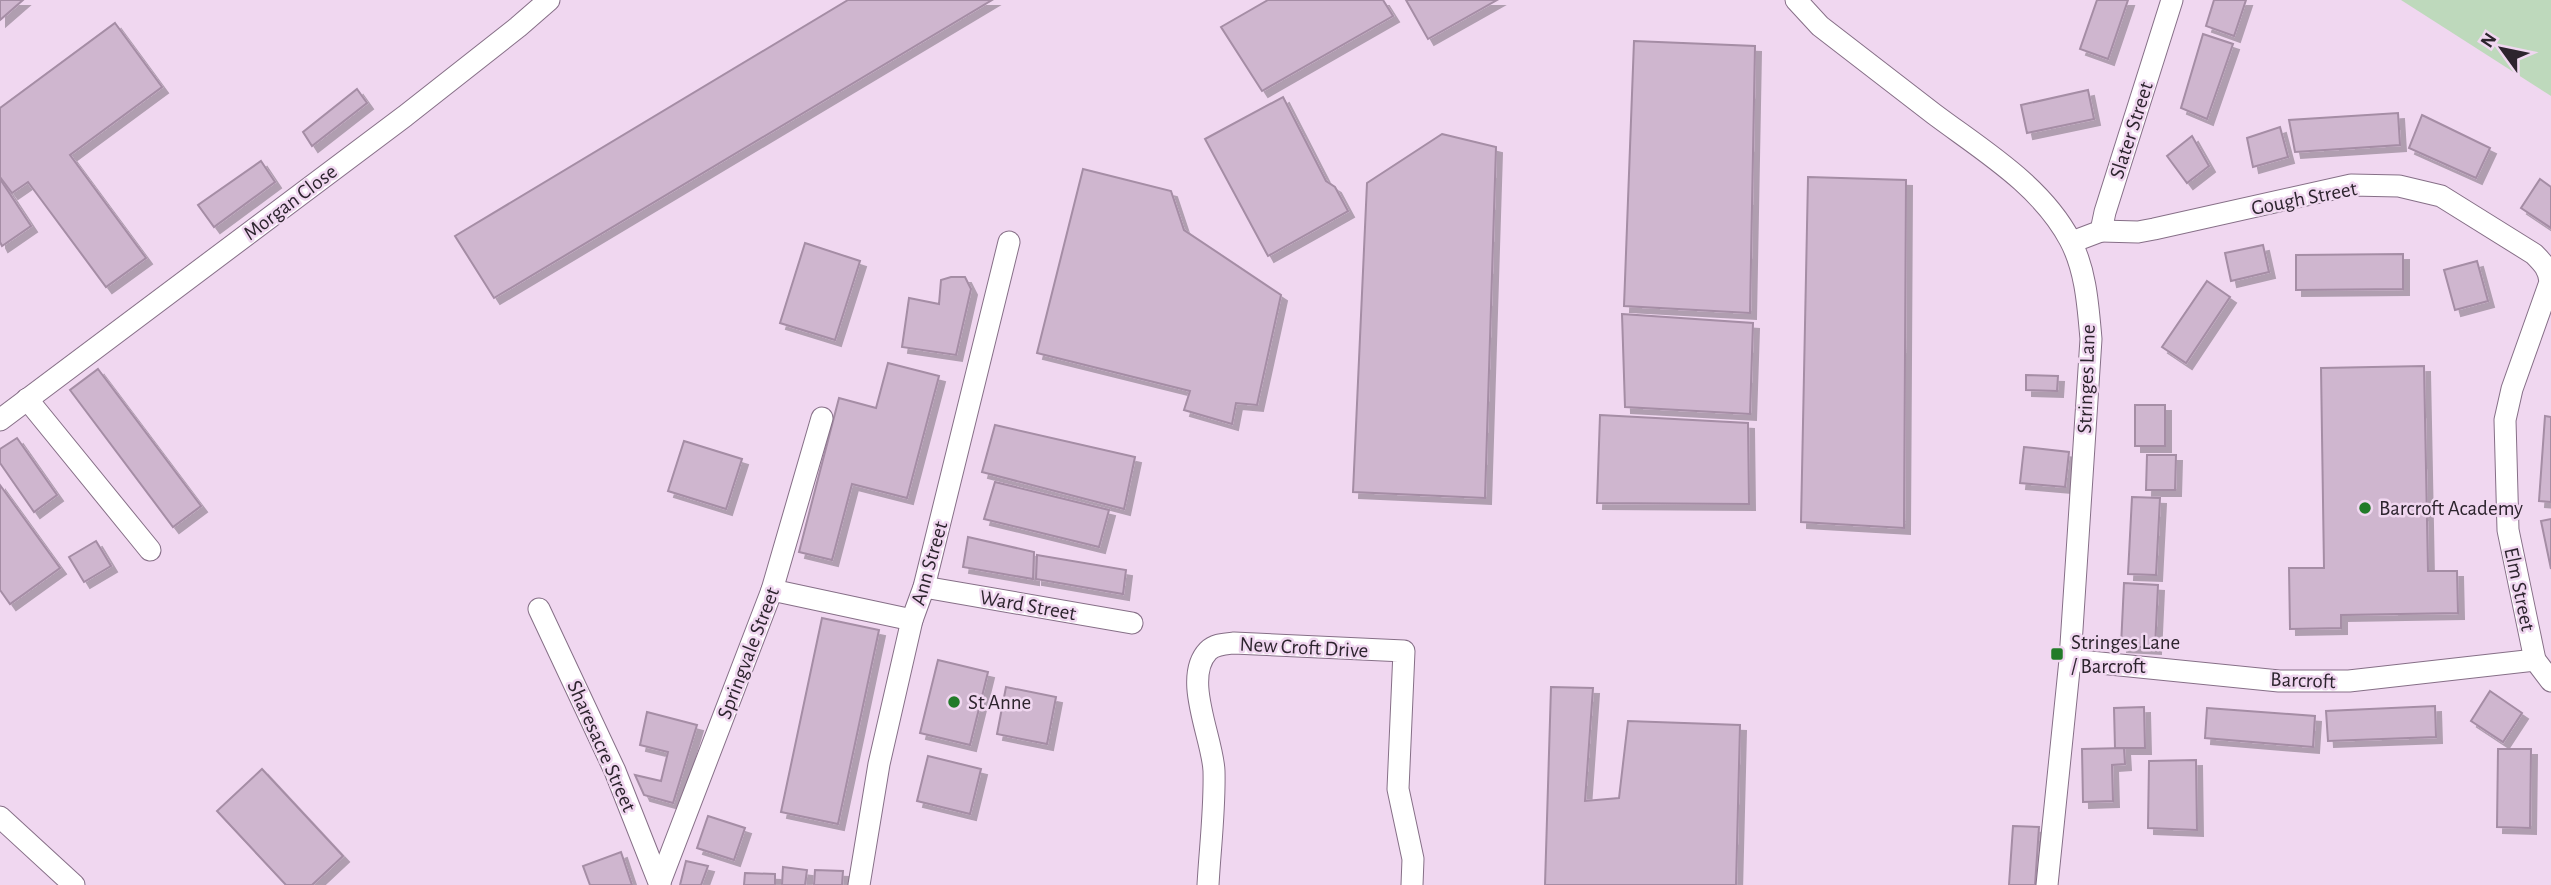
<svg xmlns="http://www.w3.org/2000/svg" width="2551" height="885" font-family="'Alegreya Sans',sans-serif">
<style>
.green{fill:#bed9bc}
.building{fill:#cfb6cf;stroke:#a58da5;stroke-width:2;filter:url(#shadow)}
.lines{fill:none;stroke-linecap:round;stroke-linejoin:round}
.minor-casing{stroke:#866f87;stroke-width:23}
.minor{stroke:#fff;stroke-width:21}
.poi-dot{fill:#227b29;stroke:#f0d7f0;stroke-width:2.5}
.labels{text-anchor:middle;stroke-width:5;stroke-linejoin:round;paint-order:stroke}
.street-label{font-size:21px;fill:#2d242e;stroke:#f0d7f0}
.poi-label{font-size:21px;fill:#2d242e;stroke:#f0d7f0;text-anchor:start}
</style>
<defs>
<filter id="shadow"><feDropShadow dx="6" dy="6" stdDeviation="0" flood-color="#0004"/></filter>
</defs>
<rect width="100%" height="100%" fill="#f0d7f0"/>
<path class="green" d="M2401 0H2551V96Z"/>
<g class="building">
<path d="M0 0H23L0 20Z"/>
<path d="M848 0H992L494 298 455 236Z"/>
<path d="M1268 0H1383L1393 16 1262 91 1221 27Z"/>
<path d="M1406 0H1497L1428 39Z"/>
<path d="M2097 0H2128L2108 59 2080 49Z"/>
<path d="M2214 0H2246L2234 36 2206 26Z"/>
<path d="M115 23 162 87 70 155 146 258 106 287 28 182 12 193 0 177V108Z"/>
<path d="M2203 34 2233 44 2207 119 2181 108Z"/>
<path d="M1634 41 1755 46 1750 313 1624 306Z"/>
<path d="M357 89 367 103 312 146 303 132Z"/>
<path d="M2088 90 2094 119 2027 133 2021 105Z"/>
<path d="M1283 97 1326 181 1335 187 1348 211 1268 256 1205 139Z"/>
<path d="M2398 113 2400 145 2295 152 2289 120Z"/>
<path d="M2422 115 2490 148 2476 178 2409 148Z"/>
<path d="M2280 127 2288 157 2253 167 2247 138Z"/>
<path d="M1442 134 1496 147 1485 498 1353 492 1367 183Z"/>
<path d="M2192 136 2209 166 2187 183 2167 156Z"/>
<path d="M261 161 275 182 214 227 198 205Z"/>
<path d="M1083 169 1171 191 1184 230 1281 295 1257 405 1236 403 1232 424 1184 410 1190 391 1037 353Z"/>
<path d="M1808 177 1906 180 1904 528 1801 522Z"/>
<path d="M0 179 31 226 2 246 0 242Z"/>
<path d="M2540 179 2551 187V228L2521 208Z"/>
<path d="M805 243 860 261 835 340 780 323Z"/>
<path d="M2263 245 2269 272 2231 281 2225 253Z"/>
<path d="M2403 254V289L2296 290V255Z"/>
<path d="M2477 261 2488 301 2455 310 2444 270Z"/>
<path d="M951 277H965L971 289 956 355 902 347 909 298 939 304 941 280Z"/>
<path d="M2207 281 2230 297 2186 363 2162 347Z"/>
<path d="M1622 314 1753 323 1750 414 1625 407Z"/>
<path d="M888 363 939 376 907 498 852 484 832 560 799 552 839 398 876 408Z"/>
<path d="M2424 366 2428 571H2457L2458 613 2341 615V628L2290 629 2289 568H2324L2321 368Z"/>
<path d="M98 369 201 506 173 527 70 390Z"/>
<path d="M2026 375 2058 376 2057 391 2026 390Z"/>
<rect x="2135" y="405" width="30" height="41"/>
<path d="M1600 415 1748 423 1749 504 1597 503Z"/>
<path d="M2545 416 2551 417V502L2539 501Z"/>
<path d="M995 425 1135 457 1124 509 982 472Z"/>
<path d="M17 438 57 495 34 512 0 463V449Z"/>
<path d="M684 441 742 459 726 509 668 491Z"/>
<path d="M2024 447 2069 452 2065 487 2020 483Z"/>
<path d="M2147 455H2176L2175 490H2146Z"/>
<path d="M995 482 1109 510 1099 547 984 519Z"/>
<path d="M0 485 60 568 10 604 0 590Z"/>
<path d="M2132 497 2160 498 2156 575 2128 574Z"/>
<path d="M2551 519V569L2541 521Z"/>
<path d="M968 537 1034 552 1033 579 963 567Z"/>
<path d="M96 541 111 566 84 582 69 557Z"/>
<path d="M1037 555 1126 570 1123 594 1036 579Z"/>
<path d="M2124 583 2158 585 2155 648 2121 646Z"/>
<path d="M822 618 879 630 838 824 781 812Z"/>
<path d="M938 660 988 672 970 745 920 733Z"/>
<path d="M1006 687 1056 697 1047 744 997 734Z"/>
<path d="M1551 687 1593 688 1585 801 1619 798 1628 721 1740 725 1736 885H1545Z"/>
<path d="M2490 691 2522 713 2503 742 2471 721Z"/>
<path d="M2435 706 2436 737 2328 741 2326 711Z"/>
<path d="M2144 707 2145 748H2115L2114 708Z"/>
<path d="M2207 708 2315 716 2313 747 2205 738Z"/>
<path d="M647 712 697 725 673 803 644 795 635 775 661 781 668 752 640 745Z"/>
<path d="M2124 748 2125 764 2112 765 2113 801 2083 802 2082 749Z"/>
<path d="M2498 749H2531L2530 828 2497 827Z"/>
<path d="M928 756 981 769 970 814 917 801Z"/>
<path d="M2196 760 2197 830 2148 828 2149 761Z"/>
<path d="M262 769 343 856 312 885H286L217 811Z"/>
<path d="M708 816 745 828 734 860 697 848Z"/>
<path d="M2013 826 2039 827 2035 885H2009Z"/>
<path d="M621 852 632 885H590L583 866Z"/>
<path d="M686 861 708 866 701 885H680Z"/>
<path d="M783 867 807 870 805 885H782Z"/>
<path d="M815 870 843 871 842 885H814Z"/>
<path d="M745 873 775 874V885H744Z"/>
</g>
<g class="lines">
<g class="minor-casing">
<g id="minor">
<path d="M1796 0 1820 26C1858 55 1896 85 1934 114 1982 150 2041 185 2070 240 2086 270 2088 306 2091 339L2070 660 2047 885"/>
<path d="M2101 231 2138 232 2154 229 2351 185 2399 186 2441 196 2534 254C2543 263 2549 269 2550 282L2512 389 2505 420 2508 530 2535 660 2551 681"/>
<path d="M2072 242 2101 231 2105 212 2172 0"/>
<path d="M27 399 150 550"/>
<path d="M0 420 405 116 518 27 549 0"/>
<path d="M924 587 1132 623"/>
<path d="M772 590 912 620"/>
<path d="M539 609 615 771 660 885"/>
<path d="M2070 660 2279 681H2349L2535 660"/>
<path d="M0 817 74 885"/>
<path d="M660 882 772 590 822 418"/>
<path d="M859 885 879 764 912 620 924 587 1009 242"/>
<path d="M1208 885C1210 848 1215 809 1214 771 1213 739 1182 678 1208 651 1215 644 1225 644 1234 643L1404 651 1398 789 1413 859 1412 885"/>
</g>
</g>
<use href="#minor" class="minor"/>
</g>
<g class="poi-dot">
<circle cx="2365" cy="508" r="7"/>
<rect x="2050" y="647" width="14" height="14" rx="3.5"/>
<circle cx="954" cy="702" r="7"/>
</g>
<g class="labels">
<g class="street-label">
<text transform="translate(2131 130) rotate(-72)" y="7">Slater Street</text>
<text transform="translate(2304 198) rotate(-11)" y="7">Gough Street</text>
<text transform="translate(290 202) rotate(-37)" y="7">Morgan Close</text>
<text transform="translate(2086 379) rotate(-88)" y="7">Stringes Lane</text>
<text transform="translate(929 563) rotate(-74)" y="7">Ann Street</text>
<text transform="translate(2520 589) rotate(78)" y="7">Elm Street</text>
<text transform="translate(1028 605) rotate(10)" y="7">Ward Street</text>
<text transform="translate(1304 647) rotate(3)" y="7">New Croft Drive</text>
<text transform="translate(748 653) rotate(-69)" y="7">Springvale Street</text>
<text transform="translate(2303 680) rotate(2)" y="7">Barcroft</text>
<text transform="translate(602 746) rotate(66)" y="7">Sharesacre Street</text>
</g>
<g class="poi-label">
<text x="2379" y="515">Barcroft Academy</text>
<text x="2071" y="649">Stringes Lane<tspan x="2071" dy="24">/ Barcroft</tspan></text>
<text x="968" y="709">St Anne</text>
</g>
</g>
<g transform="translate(2502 49) rotate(303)" stroke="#f0d7f0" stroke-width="5" paint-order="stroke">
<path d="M0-5L12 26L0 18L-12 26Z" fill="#2d242e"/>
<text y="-10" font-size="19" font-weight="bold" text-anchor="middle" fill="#2d242e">N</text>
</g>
</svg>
